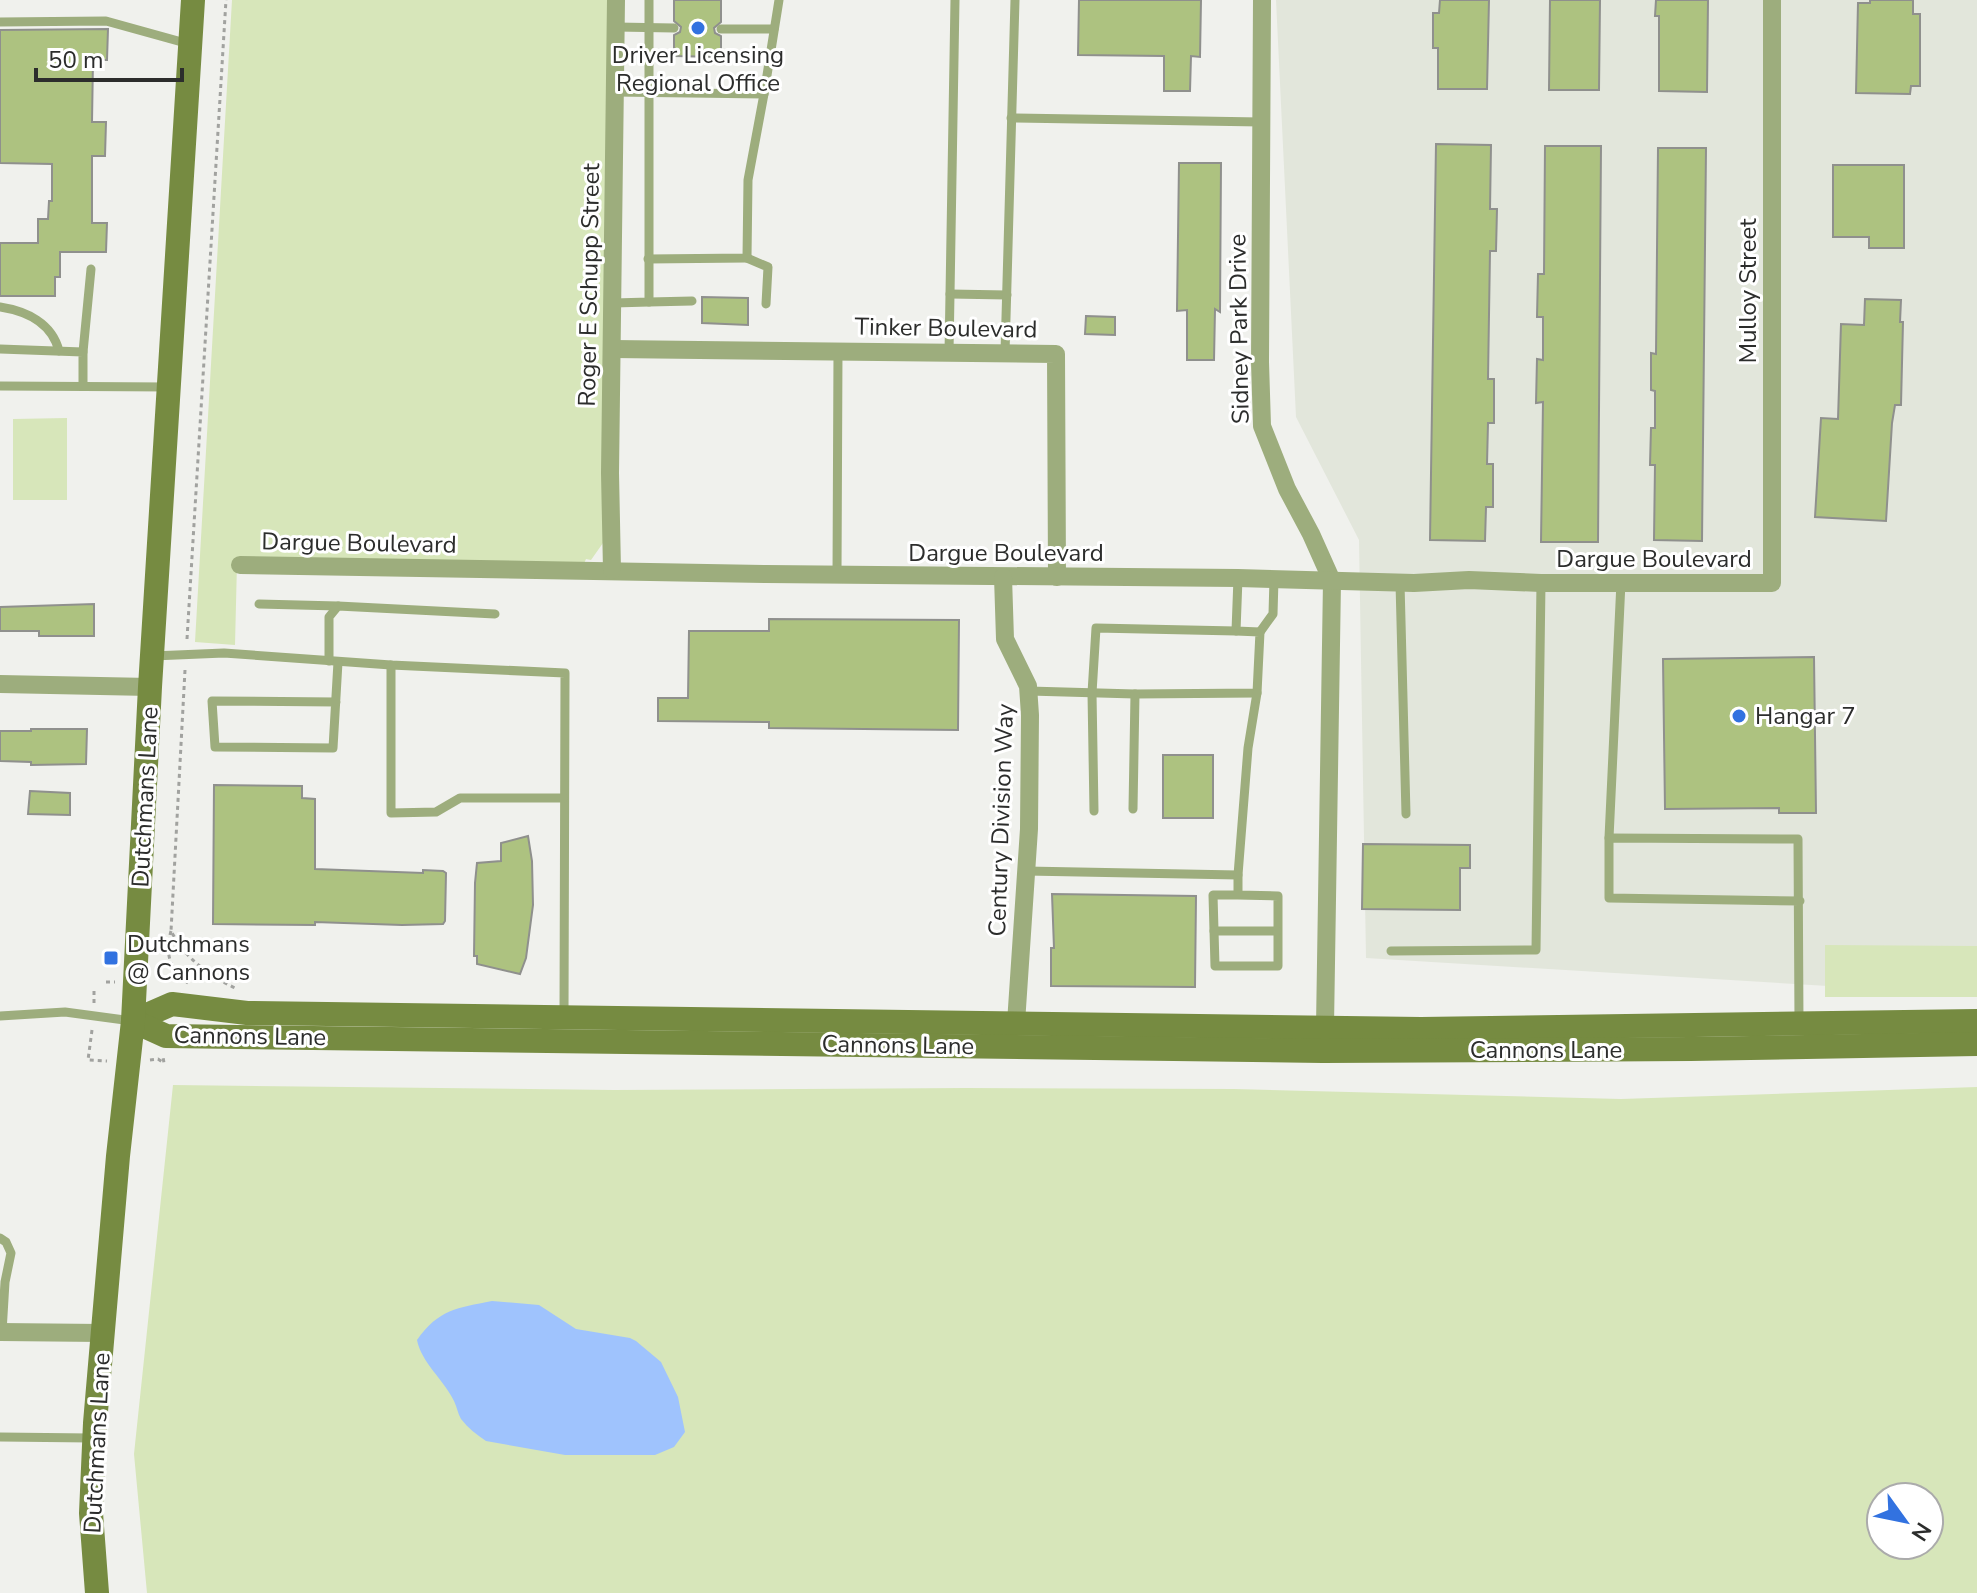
<svg xmlns="http://www.w3.org/2000/svg" width="1977" height="1593" font-family="'Nunito Sans',sans-serif">
<style>
.built{fill:#e2e6db}
.green{fill:#d7e6ba;fill-rule:evenodd}
.water{fill:#9fc3fd}
.building{fill:#adc280;stroke:#8f908d;stroke-width:2}
.lines{fill:none;stroke-linecap:round;stroke-linejoin:round}
.path{stroke:#a1a29f;stroke-width:3;stroke-dasharray:4 4;stroke-linecap:butt}
.lane{stroke:#9dad7d;stroke-width:9}
.street{stroke:#9dad7d;stroke-width:18}
.secondary{stroke:#768b41;stroke-width:24}
.poi-dot{fill:#3272e0;stroke:#fff;stroke-width:3}
.labels{text-anchor:middle;stroke-width:6;stroke-linejoin:round;paint-order:stroke}
.poi-label{font-size:24px;fill:#2c2d2c;stroke:#fff;text-anchor:start}
.street-label{font-size:24px;fill:#2c2d2c;stroke:#fff}
</style>
<rect width="100%" height="100%" fill="#f0f1ed"/>
<path class="built" d="M1276 0H1977V995L1366 958 1359 540 1296 417Z"/>
<g class="green">
<path d="M232 0H614L603 543 591 560 586 559 582 568 237 563 235 645 195 642Z"/>
<path d="M67 418V500H13V419Z"/>
<path d="M1825 945 1977 946V997H1825Z"/>
<path d="M173 1085 614 1090 966 1088 1234 1089 1621 1099 1977 1087V1593H147L134 1454ZM1881 1497H1929V1545H1881Z"/>
</g>
<path class="water" d="M492 1301 539 1305 576 1329 630 1338 636 1341 661 1362 678 1397 685 1432 674 1447 655 1455H565L486 1441C477 1435 468 1428 461 1419 458 1414 457 1407 454 1401 444 1380 421 1362 417 1340 439 1309 457 1308 492 1301Z"/>
<g class="building">
<path d="M674 0H721V22L714 28 715 33 721 36V57L674 56V35L680 32 681 27 674 21Z"/>
<path d="M1079 0H1201L1200 57 1191 56 1190 91H1164V56L1078 55Z"/>
<path d="M1440 0H1489L1487 89H1438V48H1433V13H1439Z"/>
<path d="M1550 0H1600L1599 90H1549Z"/>
<path d="M1656 0H1708L1707 92 1659 91V16H1655Z"/>
<path d="M1870 0H1913V14H1920V86H1911L1910 94 1856 93 1858 3H1870Z"/>
<path d="M108 29 107 60H93L92 122H106L105 156H92V223H107L106 252H60V277H55V296H0V243H38V219H48L49 201H52V164L0 163V30Z"/>
<path d="M1436 144 1491 145 1490 209H1497L1496 251H1490L1488 379H1494V423H1488L1487 464H1493V507H1486L1485 541 1430 540Z"/>
<path d="M1545 146H1601L1598 542H1541L1543 402 1536 403 1537 359 1543 360V317H1537L1538 274H1544Z"/>
<path d="M1658 148H1706L1702 541 1654 540 1655 465H1650L1651 428H1655V391L1651 390V353L1656 354Z"/>
<path d="M1179 163H1221L1220 312 1215 309 1214 360H1187V310L1177 311Z"/>
<path d="M1833 165H1904V248H1869V237H1833Z"/>
<path d="M702 297 748 298V325L702 323Z"/>
<path d="M1865 299 1901 300 1900 322H1903L1901 405H1895L1892 423 1886 521 1815 517 1821 418 1838 419 1841 324 1864 325Z"/>
<path d="M1086 316 1115 317V335L1085 334Z"/>
<path d="M94 604V636H39V631H0V607Z"/>
<path d="M769 619 959 620 958 730 769 728V722L658 721V698H688L689 631H769Z"/>
<path d="M1814 657 1816 813H1779V808L1665 809 1663 659Z"/>
<path d="M31 729H87L86 764 31 765V762L0 761V731H31Z"/>
<rect x="1163" y="755" width="50" height="63"/>
<path d="M214 785 302 786V798L315 799V869L423 873V870L443 871 446 873 445 921 443 924 402 925 315 922V925L213 924Z"/>
<path d="M30 791 70 793V815L28 814Z"/>
<path d="M528 836 532 861 533 905 526 958 520 974 477 964V956H474L475 883 477 863 501 861V843Z"/>
<path d="M1363 844 1470 845V868H1460V910L1362 909Z"/>
<path d="M1052 894 1196 896 1195 987 1051 986V948H1054Z"/>
</g>
<g class="lines">
<g class="path">
<path d="M187 639 226 0"/>
<path d="M185 670 171 931C185 958 208 975 235 988"/>
<path d="M171 931C165 954 169 969 188 983"/>
<path d="M106 982H115"/>
<path d="M94 1003V990"/>
<path d="M92 1030 88 1060 107 1061"/>
<path d="M150 1060 158 1059 164 1063 163 1057"/>
</g>
<g class="lane">
<path d="M0 22 106 21 189 44"/>
<path d="M616 27 674 28"/>
<path d="M721 29H774"/>
<path d="M615 92 764 94 779 0"/>
<path d="M1011 118 1261 122"/>
<path d="M747 258 768 267 766 304"/>
<path d="M648 259 747 258 748 180 764 94"/>
<path d="M950 294 1007 295"/>
<path d="M649 302 692 301"/>
<path d="M614 303 649 302V0"/>
<path d="M0 307C26 311 52 323 59 351"/>
<path d="M0 349 83 352V386"/>
<path d="M83 352 91 269"/>
<path d="M949 353 955 0"/>
<path d="M1005 353 1015 0"/>
<path d="M0 386 169 387"/>
<path d="M837 575 838 351"/>
<path d="M1400 583 1406 814"/>
<path d="M259 604 338 606"/>
<path d="M1260 632 1273 614 1274 579"/>
<path d="M153 656 224 653 391 665 565 673 564 1017"/>
<path d="M329 661V617L338 606 495 614"/>
<path d="M391 665V813L436 812 460 798H563"/>
<path d="M1029 691 1135 694 1257 693 1260 632 1236 631 1238 578"/>
<path d="M336 702 212 701 215 747 333 748 338 662"/>
<path d="M1133 809 1135 694"/>
<path d="M1094 811 1092 693 1096 628 1236 631"/>
<path d="M1609 838 1621 582"/>
<path d="M1026 871 1238 875 1248 748 1257 693"/>
<path d="M1238 895 1278 896V966H1215L1213 895H1238V875"/>
<path d="M1214 931H1277"/>
<path d="M1391 951 1536 950 1541 583"/>
<path d="M0 1016 65 1012 132 1021"/>
<path d="M1799 1023 1798 839 1609 838V898L1800 901"/>
<path d="M0 1238 6 1242 11 1253 5 1282 2 1332"/>
<path d="M0 1437 91 1438"/>
</g>
<g class="street">
<path d="M1262 0 1260 362 1262 426 1287 489 1311 534 1332 581 1325 1027"/>
<path d="M613 349 1056 354 1057 577"/>
<path d="M240 565 766 574 1238 578 1414 583 1469 580 1541 583H1772V0"/>
<path d="M612 570 610 473 616 0"/>
<path d="M1003 577 1005 639 1028 686 1030 715 1029 829 1016 1023"/>
<path d="M0 684 150 687"/>
<path d="M0 1332 102 1333"/>
</g>
<g class="secondary">
<path d="M133 1021 172 1004 247 1013 1421 1029 1977 1021"/>
<path d="M133 1021 166 1036 1323 1051 1691 1049 1977 1044"/>
<path d="M97 1593 91 1513 95 1423 118 1156 133 1021 150 687 193 0"/>
</g>
</g>
<g class="poi-dot">
<circle cx="698" cy="28" r="8"/>
<circle cx="1739" cy="716" r="8"/>
<rect x="103" y="950" width="16" height="16" rx="4"/>
</g>
<g class="labels">
<g class="poi-label">
<text x="698" y="63" text-anchor="middle">Driver Licensing<tspan x="698" dy="28">Regional Office</tspan></text>
<text x="1755" y="724">Hangar 7</text>
<text x="127" y="952">Dutchmans<tspan x="127" dy="28">@ Cannons</tspan></text>
</g>
<g class="street-label">
<text transform="translate(589 285) rotate(-89)" y="8">Roger E Schupp Street</text>
<text transform="translate(1748 291) rotate(-90)" y="8">Mulloy Street</text>
<text transform="translate(946 328) rotate(1)" y="8">Tinker Boulevard</text>
<text transform="translate(1239 329) rotate(-91)" y="8">Sidney Park Drive</text>
<text transform="translate(359 543) rotate(1)" y="8">Dargue Boulevard</text>
<text x="1006" y="561">Dargue Boulevard</text>
<text x="1654" y="567">Dargue Boulevard</text>
<text transform="translate(145 797) rotate(-87)" y="8">Dutchmans Lane</text>
<text transform="translate(1001 820) rotate(-88)" y="8">Century Division Way</text>
<text transform="translate(250 1036) rotate(1)" y="8">Cannons Lane</text>
<text transform="translate(898 1045) rotate(1)" y="8">Cannons Lane</text>
<text x="1546" y="1058">Cannons Lane</text>
<text transform="translate(97 1443) rotate(-87)" y="8">Dutchmans Lane</text>
</g>
</g>
<g transform="translate(1905 1521) rotate(123)"><circle r="38" fill="#ffffff" stroke="#ababab" stroke-width="2"/>
<path d="M0-6L14 30L0 20L-14 30Z" fill="#3272e0"/>
<text y="-12" font-size="22" font-weight="bold" text-anchor="middle" fill="#2c2d2c">N</text>
</g>
<path d="M36 68v12h146v-12" fill="none" stroke="#2c2d2c" stroke-width="4"/>
<text x="48" y="68" font-size="24" fill="#2c2d2c" stroke="#ffffff" stroke-width="6" paint-order="stroke">50 m</text>
</svg>
